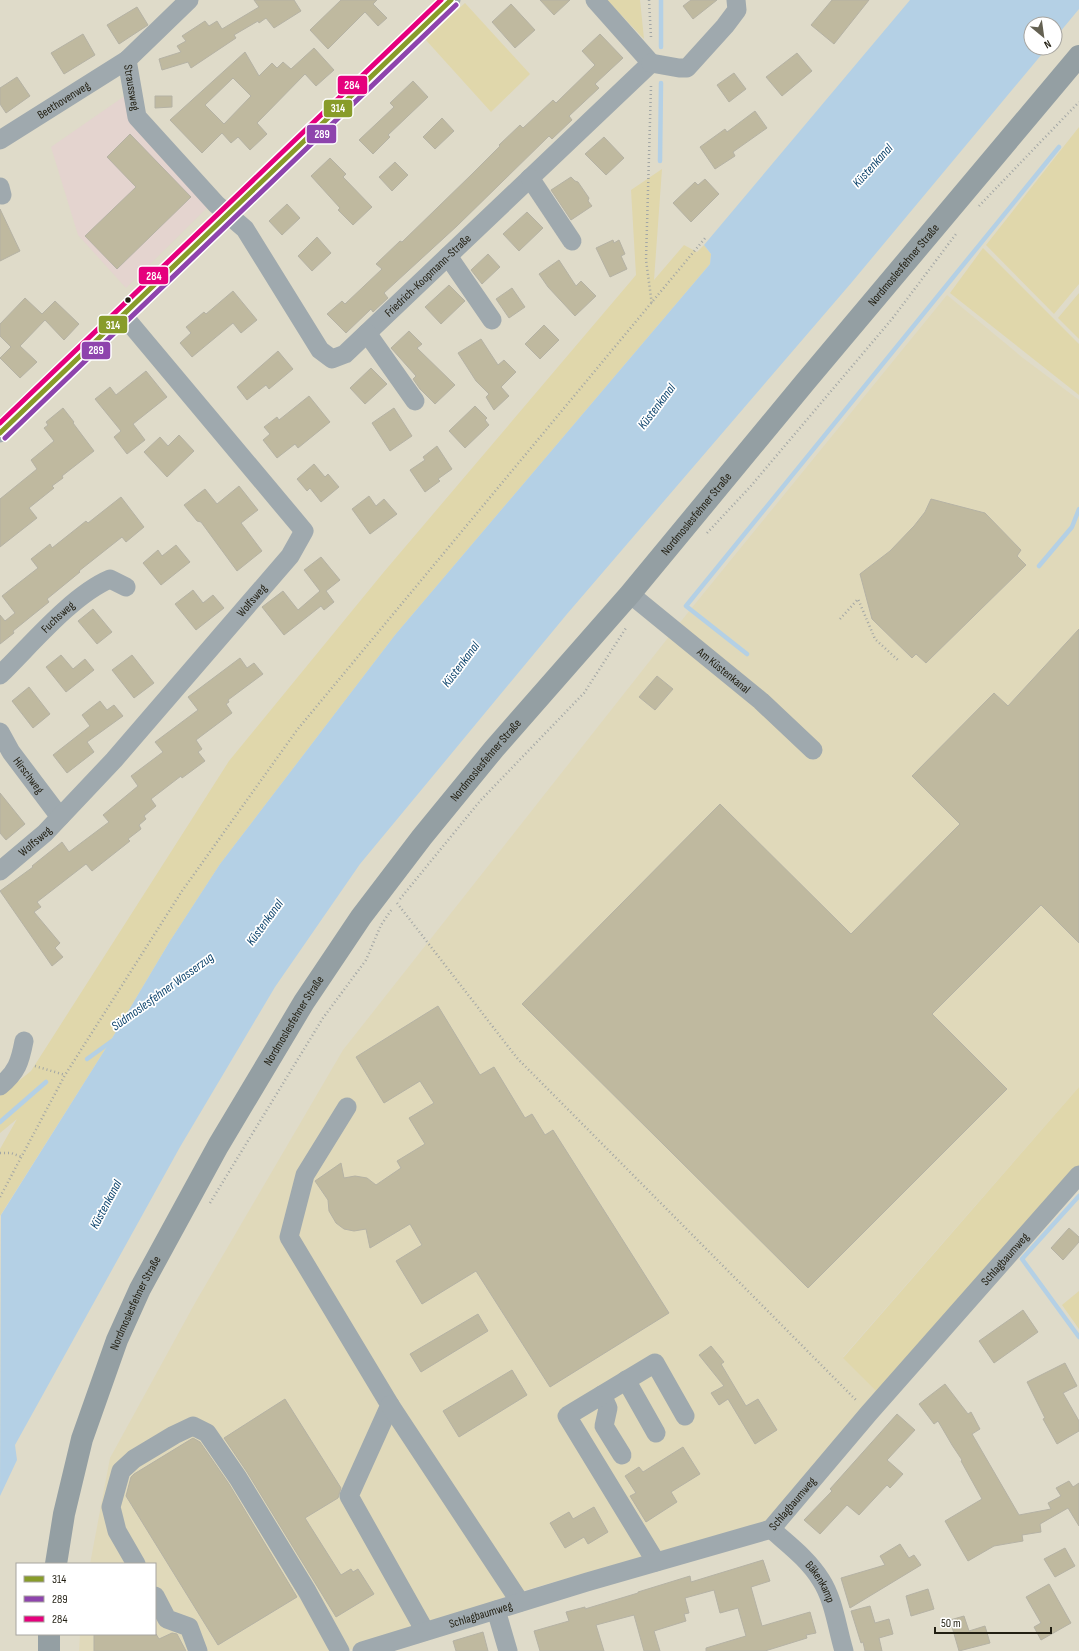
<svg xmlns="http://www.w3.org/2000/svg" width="1079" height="1651" font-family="'Sofia Sans Condensed',sans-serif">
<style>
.built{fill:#e0d9ba}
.education{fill:#e4d4cf}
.green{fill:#e0d7ab}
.water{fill:#b4d0e5}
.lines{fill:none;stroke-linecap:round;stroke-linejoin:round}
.stream{stroke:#b4d0e5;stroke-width:4.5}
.building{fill:#bfb99f;stroke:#b5b2a4;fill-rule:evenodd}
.path{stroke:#a2a6a5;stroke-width:2.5;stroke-dasharray:1 3;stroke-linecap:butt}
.minor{stroke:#9fa9ae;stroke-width:19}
.major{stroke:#949fa3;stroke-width:22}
.bus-1-casing{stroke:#fff;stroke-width:8}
.bus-2-casing{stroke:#fff;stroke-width:8}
.bus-3-casing{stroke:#fff;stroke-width:8}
.bus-1{stroke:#889c2a;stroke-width:5}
.bus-2{stroke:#8e44ad;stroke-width:5}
.bus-3{stroke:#e5007d;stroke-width:5}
.bus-dot{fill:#221f12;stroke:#fff;stroke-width:1.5}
.labels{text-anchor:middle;stroke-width:3.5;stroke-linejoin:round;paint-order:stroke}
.street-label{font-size:12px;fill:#221f12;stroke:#fff}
.water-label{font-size:13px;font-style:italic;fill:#0c436c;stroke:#fff}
.line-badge{stroke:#fff;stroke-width:1.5}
.badge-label{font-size:11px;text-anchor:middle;font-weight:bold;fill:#fff}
</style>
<rect width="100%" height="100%" fill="#dfdbc9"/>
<path class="built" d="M947 295 1023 358 1079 400V1087L843 1357 878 1393 766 1521 523 1591 346 1651H79L80 1634H155V1564H90L110 1458 195 1303 343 1050 686 615Z"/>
<path class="education" d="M129 93 211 204 126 288 78 235 51 147Z"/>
<g class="green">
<path d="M607 0H640L644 39Z"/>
<path d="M465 3 530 74 491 112 425 39Z"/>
<path d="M1079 127V284L1054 314 986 245Z"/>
<path d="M662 169 654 280 684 245 697 252 704 245 711 254 710 264 395 635 220 864 170 941 111 1040 0 1216V1149L17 1119 0 1133V1096L31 1071 229 761 383 573 636 275 631 190Z"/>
<path d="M983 248 1079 344V395L950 293Z"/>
<path d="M1079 293V339L1058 318Z"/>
<path d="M1079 1087V1165L878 1393 843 1358Z"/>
<path d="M1079 1291V1329L1062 1305Z"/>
</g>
<path class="water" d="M910 0H1079V9L1055 38V24H1031V48H1047L852 282 567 614 360 864 275 987 180 1147 15 1445 17 1460 0 1496 1 1215 111 1040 170 941 220 864 395 635 710 264 711 254 704 245Z"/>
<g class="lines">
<g class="stream">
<path d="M661 47V0"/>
<path d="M660 161 661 83"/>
<path d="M1039 566 1072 527 1079 509"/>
<path d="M747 654 686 606 1059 147"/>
<path d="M87 1059 112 1041"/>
<path d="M0 1122 46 1082"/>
<path d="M1079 1196 1022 1259 1079 1337"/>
</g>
</g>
<g class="building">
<path d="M254 0H294L301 11 274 28 266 18 259 23 258 21 234 35 236 38 191 68 188 62 162 70 159 59 181 52 177 46 186 41 182 36 205 21 209 26 217 21 222 29 259 7Z"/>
<path d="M341 0H377L373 4 387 18 378 26 365 12 328 49 310 30Z"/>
<path d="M540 0H570L554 15Z"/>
<path d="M691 0H717L693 19 683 6Z"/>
<path d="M832 0H869L834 44 811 25Z"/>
<path d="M511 4 535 30 515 48 492 22Z"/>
<path d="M137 7 148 25 119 44 107 25Z"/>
<path d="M83 34 95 55 64 74 51 53Z"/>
<path d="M600 34 623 58 595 84 599 88 569 116 572 120 552 139 549 136 457 226 384 293 388 298 373 312 371 309 346 333 327 314 342 301 345 304 382 269 376 264 400 241 402 242 471 175 500 146 499 145 520 125 523 128 553 100 556 103 595 65 582 51Z"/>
<path d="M314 48 334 70 316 86 305 74 257 123 267 134 250 150 238 137 231 143 222 133 202 153 170 120 245 52 259 76 272 63 277 68 283 62 291 69ZM233 78 251 96 224 124 205 105Z"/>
<path d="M797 53 812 71 782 96 766 77Z"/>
<path d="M734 73 746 89 729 102 717 85Z"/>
<path d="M17 77 30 96 6 113 0 104V88Z"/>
<path d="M413 81 428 97 388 135 390 137 373 154 359 140 394 107 390 103Z"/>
<path d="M155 96H172V107L155 108Z"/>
<path d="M755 111 767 128 733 152 735 156 715 169 700 147 725 129 727 132Z"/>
<path d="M442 118 454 131 435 149 423 137Z"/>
<path d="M130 134 191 197 117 269 85 236 136 187 107 157Z"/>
<path d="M604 137 624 158 606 175 585 154Z"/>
<path d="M330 158 346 174 343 177 372 207 353 225 338 210 340 208 311 176Z"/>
<path d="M395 162 408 175 392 191 379 177Z"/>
<path d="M571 177 575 181 578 182 589 198 588 201 592 206 571 220 551 190Z"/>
<path d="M705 179 719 194 691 222 673 203 695 182 698 185Z"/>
<path d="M287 204 300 218 282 235 269 221Z"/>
<path d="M0 209 20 251 0 261Z"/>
<path d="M527 212 543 228 519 251 503 234Z"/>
<path d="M317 237 331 253 312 271 298 256Z"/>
<path d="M613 240 614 243 619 240 625 254 621 256 627 269 610 277 596 248Z"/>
<path d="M488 254 500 267 482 284 471 270Z"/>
<path d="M559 260 576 286 581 281 596 296 575 316 548 287 539 274Z"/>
<path d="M449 285 465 301 441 324 425 307Z"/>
<path d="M512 288 525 307 509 318 496 299Z"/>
<path d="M233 291 257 320 241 333 233 323 192 357 180 343 191 333 186 327 204 312 206 314Z"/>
<path d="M25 298 42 314 55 301 79 324 64 340 45 320 20 346 37 362 20 378 0 358 11 347 0 336V324Z"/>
<path d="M544 325 559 340 540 359 525 344Z"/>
<path d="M409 331 422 344 417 348 455 385 435 404 420 389 413 379 416 376 391 348Z"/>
<path d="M481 339 498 365 504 360 516 372 501 387 509 396 494 410 486 397 489 394 476 381 458 353Z"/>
<path d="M278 351 293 369 269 389 266 385 247 400 237 387Z"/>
<path d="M371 368 387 384 365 404 350 388Z"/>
<path d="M146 371 167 397 133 424 145 440 127 454 114 437 121 431 95 399 110 387 116 395Z"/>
<path d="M309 396 330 422 298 448 295 444 277 458 263 440 270 434 264 427 277 417 279 420Z"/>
<path d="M475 406 487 418 485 420 489 425 465 448 449 431Z"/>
<path d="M63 408 74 422 73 423 94 451 62 476 63 478 52 486 54 488 29 508 37 518 0 547V499L37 469 31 460 54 441 44 428 48 425 46 422Z"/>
<path d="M394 408 412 436 390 451 372 423Z"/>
<path d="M179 435 194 451 167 477 144 452 160 437 168 446Z"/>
<path d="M437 446 452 469 438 479 440 481 425 492 410 470 425 460 423 457Z"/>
<path d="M314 464 325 477 328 474 339 487 321 502 310 488 307 491 297 479Z"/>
<path d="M239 486 258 510 241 523 262 551 237 571 201 522 197 521 184 505 205 489 217 504Z"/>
<path d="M369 496 376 506 384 499 397 514 370 534 352 509Z"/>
<path d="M121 497 144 527 126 542 122 537 79 571 80 572 47 599 49 602 13 631 14 633 0 644V615L5 621 15 613 2 596 38 568 31 559 50 544 52 548 86 521 88 523Z"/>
<path d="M931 499 985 513 1021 550 1017 556 1026 565 926 663 916 654 912 658 872 619 860 574 890 551 914 526 925 512Z"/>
<path d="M176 545 190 562 161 585 143 563 158 550 162 556Z"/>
<path d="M321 557 340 580 326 591 334 602 324 610 321 606 284 635 262 607 283 591 298 610 320 591 304 570Z"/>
<path d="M193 590 203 603 213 595 224 608 196 630 175 604Z"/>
<path d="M93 609 112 632 97 644 78 621Z"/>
<path d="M1079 629V943L1041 905 932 1014 1007 1089 808 1288 522 1004 720 804 851 934 960 824 912 776 994 693 1008 706Z"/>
<path d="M61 655 73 669 85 659 94 670 66 692 46 667Z"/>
<path d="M132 655 154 683 134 698 112 670Z"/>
<path d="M240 658 247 668 254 663 263 674 228 700 229 702 226 704 232 713 196 740 202 749 198 752 205 761 182 778 181 776 151 799 156 806 144 816 146 819 139 825 141 829 128 839 130 841 92 871 86 864 37 902 41 907 34 912 60 943 55 948 63 957 52 966 0 891 33 867 32 866 62 842 69 852 109 822 103 815 138 786 131 776 163 752 155 742 198 710 188 697Z"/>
<path d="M657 676 673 689 655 710 639 697Z"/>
<path d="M29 687 50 714 33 728 12 701Z"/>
<path d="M100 701 107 710 114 705 123 716 87 742 94 752 67 773 53 755 90 726 82 715Z"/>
<path d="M0 793 25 824 6 840 0 833Z"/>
<path d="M438 1006 480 1075 494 1067 525 1118 532 1114 545 1135 553 1130 669 1313 550 1387 476 1271 422 1304 396 1261 422 1245 410 1224 370 1248 366 1229 354 1231 344 1229 336 1223 329 1211 328 1200 315 1181 341 1163 344 1178 355 1176 367 1178 376 1185 401 1168 397 1161 425 1144 409 1118 434 1103 420 1081 384 1103 356 1057Z"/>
<path d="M1069 1228 1079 1237V1242L1063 1260 1051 1248Z"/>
<path d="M1023 1310 1038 1332 994 1363 979 1341Z"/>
<path d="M478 1314 488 1331 421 1372 410 1354Z"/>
<path d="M711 1346 724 1362 721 1364 746 1406 758 1399 777 1430 755 1444 728 1399 719 1405 711 1393 724 1386 699 1355Z"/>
<path d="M1065 1363 1077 1386 1063 1393 1079 1421V1431L1057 1444 1043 1419 1045 1418 1027 1382Z"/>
<path d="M512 1370 527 1395 459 1437 443 1411Z"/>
<path d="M945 1384 968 1414 971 1412 980 1429 972 1434 1019 1515 1051 1509 1048 1503 1061 1496 1056 1488 1069 1481 1073 1487 1079 1483V1526L1068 1508 1040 1524 1041 1532 1022 1535 1023 1541 994 1546 968 1561 945 1521 982 1499 961 1461 962 1460 952 1445 938 1421 934 1424 919 1404Z"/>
<path d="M285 1399 341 1488 338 1498 305 1518 341 1575 351 1569 353 1572 358 1569 374 1594 336 1617 247 1472 224 1438Z"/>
<path d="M897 1414 915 1430 887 1460 903 1474 890 1488 887 1485 859 1515 847 1505 820 1534 804 1520 832 1491 830 1489Z"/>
<path d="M193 1438 200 1442 229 1484 297 1597 218 1645 126 1496 131 1477 134 1474Z"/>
<path d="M683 1447 700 1474 671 1492 677 1502 646 1522 630 1496 636 1493 625 1476 639 1467 643 1472Z"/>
<path d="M594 1507 608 1532 588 1544 584 1537 565 1548 550 1523 569 1512 573 1519Z"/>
<path d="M900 1544 909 1558 914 1555 921 1565 850 1608 841 1578 885 1565 880 1556Z"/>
<path d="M1065 1548 1075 1566 1055 1577 1044 1559Z"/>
<path d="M763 1560 770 1581 751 1587 762 1626 810 1612 816 1633 806 1635 807 1638 765 1651H706V1648L746 1636 738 1608 720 1613 714 1590 685 1598 689 1613 684 1614 686 1621 654 1631 660 1651H644L634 1615 596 1625 604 1651H540L534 1631 569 1621 566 1612 585 1607V1609L638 1593V1592L690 1576 691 1582Z"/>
<path d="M1049 1584 1071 1623 1041 1640 1034 1627 1041 1623 1026 1597Z"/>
<path d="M928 1589 934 1609 911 1616 906 1596Z"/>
<path d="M870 1606 875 1623 889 1619 893 1634 879 1638 882 1651H865L863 1642 861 1643 851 1611Z"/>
<path d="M964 1616 969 1631 985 1626 990 1643 959 1651 950 1620Z"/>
<path d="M483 1632 488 1651H456L453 1641Z"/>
<path d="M172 1633 177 1634 186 1651H94V1634H156L159 1639Z"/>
</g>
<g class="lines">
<g class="path">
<path d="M649 0 651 37"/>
<path d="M651 86 646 260 652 305"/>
<path d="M979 206 1079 102"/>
<path d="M707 533 750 487 892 319 956 234"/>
<path d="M840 619 858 599 875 639 899 661"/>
<path d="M400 899 480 801 584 693 626 628"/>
<path d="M397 903 517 1058 857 1401"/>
<path d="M35 1066 65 1075"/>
<path d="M0 1153H11L22 1157"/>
<path d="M0 1197 65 1075 182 891 297 730 706 237"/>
<path d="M210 1203 323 1018 366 960 381 925 392 909"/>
</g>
<g class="minor">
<path id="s1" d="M127 60 137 117 216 204 245 229 320 350 332 359 345 354 651 63 595 0"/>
<path d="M651 63 679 68H687L725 26 737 10 736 0"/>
<path id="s2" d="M0 140 127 60 189 0"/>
<path d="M530 178 572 241"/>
<path d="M0 187 2 195"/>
<path d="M448 256 492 320"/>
<path d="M367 333 415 401"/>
<path d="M0 433 451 0"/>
<path id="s3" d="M630 594 761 701 813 750"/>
<path id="s4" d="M0 675C30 646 72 595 110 579L126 587"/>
<path id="s5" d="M0 732 11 752 60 817"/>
<path id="s6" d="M0 871 45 833 114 760 290 556 304 531 123 315"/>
<path d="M0 1086C17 1072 20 1062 24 1041"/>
<path d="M347 1107 305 1175 289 1237 390 1405 349 1496 425 1631"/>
<path d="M626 1380 656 1433"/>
<path d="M602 1395 608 1408 604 1426 622 1455"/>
<path d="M390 1405 520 1602"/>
<path id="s7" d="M771 1529C789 1545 808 1559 821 1580 834 1600 837 1628 844 1651"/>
<path d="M656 1562 567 1416 655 1363 685 1416"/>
<path d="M136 1564 117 1531 111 1507 121 1471 134 1459 174 1435 193 1426 207 1433 238 1478 307 1591 340 1651"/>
<path d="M155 1596 167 1619 189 1627 198 1651"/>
<path d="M496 1610 508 1651"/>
<path id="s8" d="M362 1651 587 1582 771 1529 869 1413 1079 1175"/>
</g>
<g class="major">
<path id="s9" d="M56 1564 64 1514 82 1439 117 1340 140 1289 218 1146 304 1002 361 917 422 837 494 749 630 594 806 381 1079 56"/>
<path d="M49 1651V1634"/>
</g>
<g class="bus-1-casing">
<path id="bus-1" d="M0 433 451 0"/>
</g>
<g class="bus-2-casing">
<path id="bus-2" d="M5 438 456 5"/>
</g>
<g class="bus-3-casing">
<path id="bus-3" d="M0 423 441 0"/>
</g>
<use href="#bus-1" class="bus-1"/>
<use href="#bus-2" class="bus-2"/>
<use href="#bus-3" class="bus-3"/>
</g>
<circle class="bus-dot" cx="128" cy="300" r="3.5"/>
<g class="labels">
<g class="street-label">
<text dy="4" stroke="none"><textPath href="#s1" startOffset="28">Straussweg</textPath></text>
<text dy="4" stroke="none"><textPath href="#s2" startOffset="75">Beethovenweg</textPath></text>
<text dy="4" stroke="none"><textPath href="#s9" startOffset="1570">Nordmoslesfehner Straße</textPath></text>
<text dy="4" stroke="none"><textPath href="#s1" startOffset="499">Friedrich-Koopmann-Straße</textPath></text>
<text dy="4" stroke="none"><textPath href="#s9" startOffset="1246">Nordmoslesfehner Straße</textPath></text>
<text dy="4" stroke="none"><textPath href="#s6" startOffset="370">Wolfsweg</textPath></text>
<text dy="4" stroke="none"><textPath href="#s4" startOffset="82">Fuchsweg</textPath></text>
<text dy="4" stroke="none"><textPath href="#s3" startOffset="121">Am Küstenkanal</textPath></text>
<text dy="4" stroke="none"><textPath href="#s9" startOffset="922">Nordmoslesfehner Straße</textPath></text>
<text dy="4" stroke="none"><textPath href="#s5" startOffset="52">Hirschweg</textPath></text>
<text dy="4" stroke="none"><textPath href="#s6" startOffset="46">Wolfsweg</textPath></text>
<text dy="4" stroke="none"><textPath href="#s9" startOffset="598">Nordmoslesfehner Straße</textPath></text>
<text dy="4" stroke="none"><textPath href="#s8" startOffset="784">Schlagbaumweg</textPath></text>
<text dy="4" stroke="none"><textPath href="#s9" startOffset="274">Nordmoslesfehner Straße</textPath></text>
<text dy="4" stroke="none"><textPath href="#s8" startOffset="460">Schlagbaumweg</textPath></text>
<text dy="4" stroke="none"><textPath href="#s7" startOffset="73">Bäkenkamp</textPath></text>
<text dy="4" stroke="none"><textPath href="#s8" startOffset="124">Schlagbaumweg</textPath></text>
</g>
<g class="water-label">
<text transform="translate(872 165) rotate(-48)" y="5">Küstenkanal</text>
<text transform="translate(656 406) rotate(-53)" y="5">Küstenkanal</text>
<text transform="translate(460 664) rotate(-53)" y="5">Küstenkanal</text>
<text transform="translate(264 922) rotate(-54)" y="5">Küstenkanal</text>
<text transform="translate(162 991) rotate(-36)" y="5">Südmoslesfehner Wasserzug</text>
<text transform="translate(105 1204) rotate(-62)" y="5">Küstenkanal</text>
</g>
</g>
<g class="line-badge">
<rect x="337" y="75" width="31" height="20" rx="4" fill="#e5007d"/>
<rect x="323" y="99" width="30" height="19" rx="4" fill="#889c2a"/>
<rect x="306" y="124" width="31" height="20" rx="4" fill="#8e44ad"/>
<rect x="138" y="266" width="31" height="19" rx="4" fill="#e5007d"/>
<rect x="98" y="315" width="30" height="19" rx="4" fill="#889c2a"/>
<rect x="81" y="341" width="30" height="19" rx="4" fill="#8e44ad"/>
</g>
<g class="badge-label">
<text x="352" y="89">284</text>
<text x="338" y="112">314</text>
<text x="322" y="138">289</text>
<text x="154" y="280">284</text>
<text x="113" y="329">314</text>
<text x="96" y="354">289</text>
</g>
<rect x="16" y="1563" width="140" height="72" fill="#ffffff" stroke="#a7a5a0"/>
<rect x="24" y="1576" width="20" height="6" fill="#889c2a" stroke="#a7a5a0"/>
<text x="52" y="1583" font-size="12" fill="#221f12">314</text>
<rect x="24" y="1596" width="20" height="6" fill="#8e44ad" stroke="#a7a5a0"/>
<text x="52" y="1603" font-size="12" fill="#221f12">289</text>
<rect x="24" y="1616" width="20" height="6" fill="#e5007d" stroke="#a7a5a0"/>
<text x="52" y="1623" font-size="12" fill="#221f12">284</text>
<g transform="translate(1043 36) rotate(151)"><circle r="19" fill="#ffffff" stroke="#a7a5a0"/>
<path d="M0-3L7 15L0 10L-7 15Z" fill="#646152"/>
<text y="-6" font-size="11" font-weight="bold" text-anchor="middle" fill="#221f12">N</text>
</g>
<path d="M935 1627v6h116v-6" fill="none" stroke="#221f12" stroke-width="2"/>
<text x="941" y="1627" font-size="12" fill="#221f12" stroke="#ffffff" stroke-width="3" paint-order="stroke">50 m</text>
</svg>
